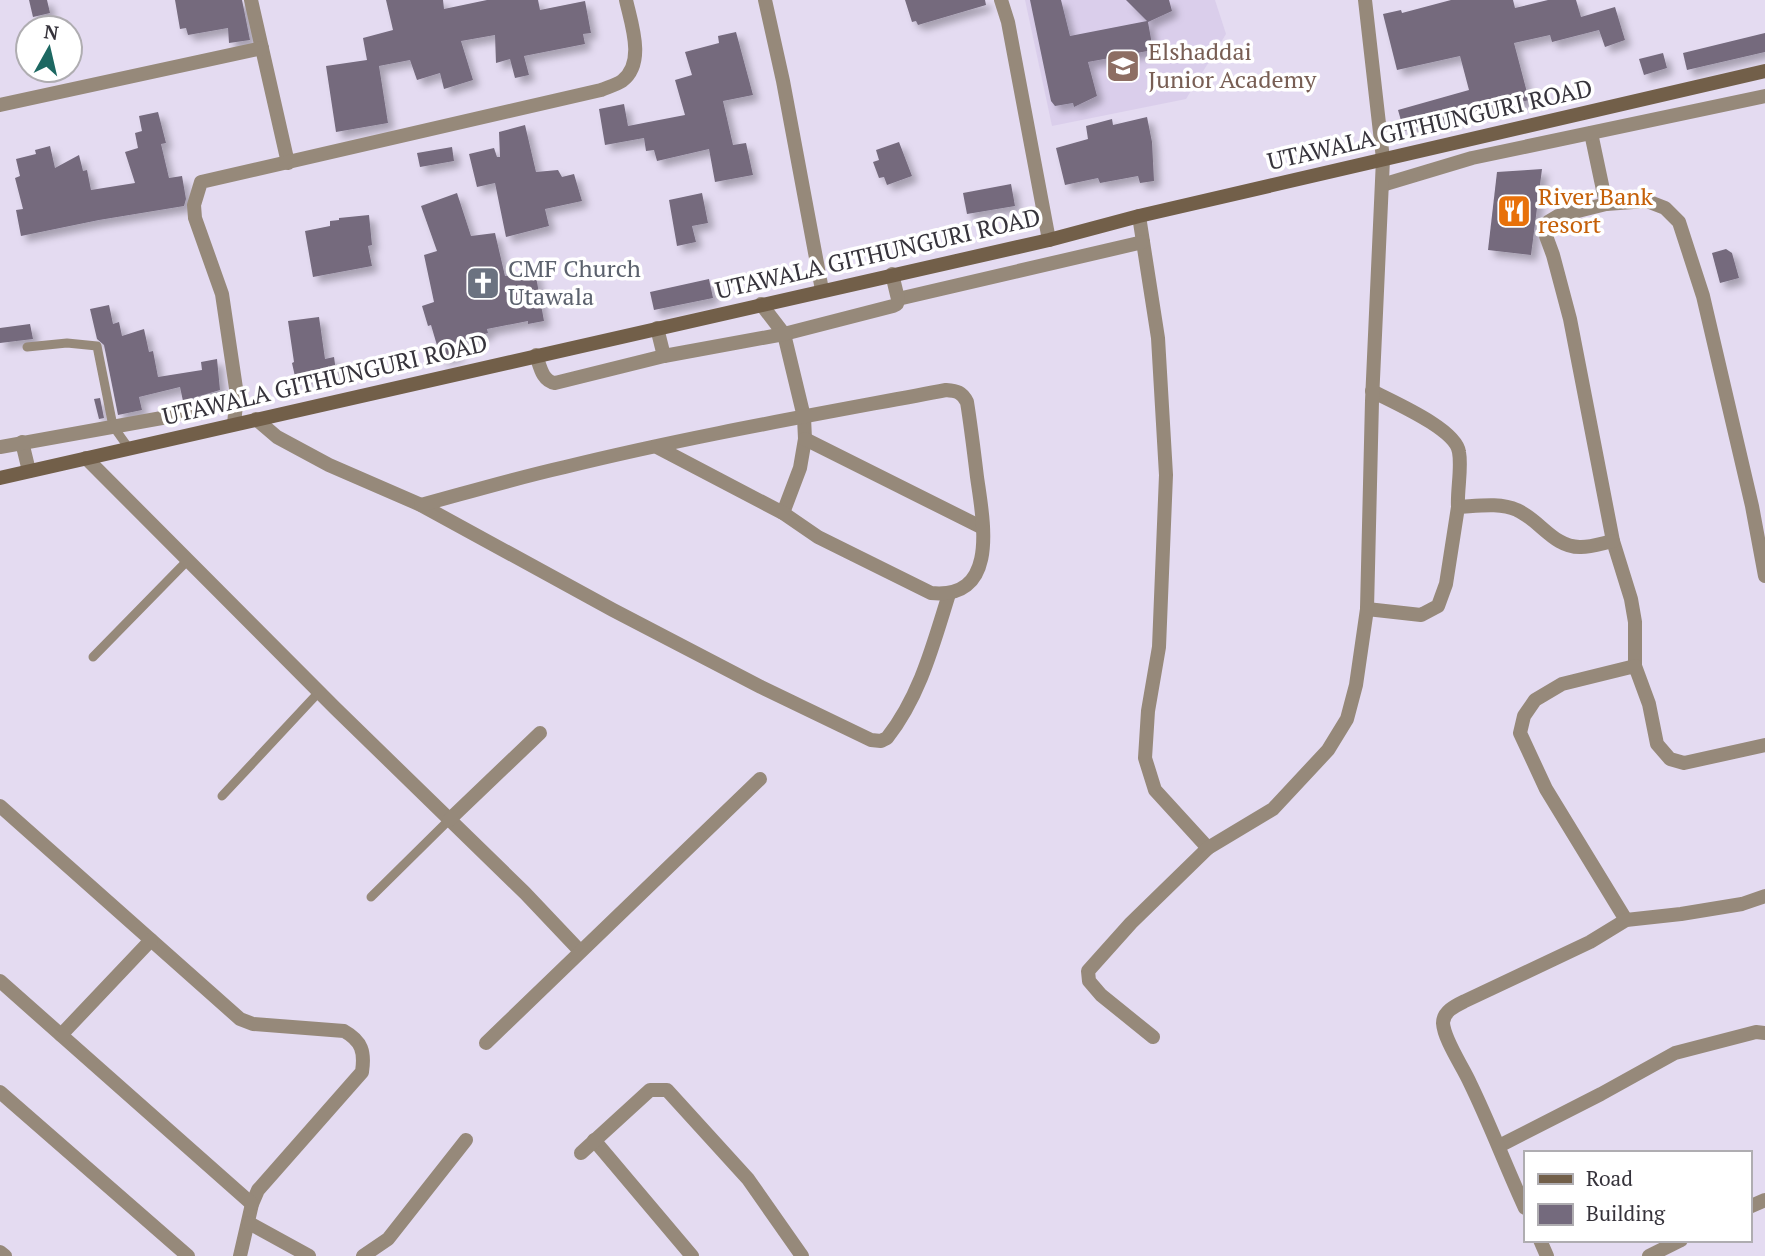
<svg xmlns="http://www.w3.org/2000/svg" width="1765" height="1256" font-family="'PT Serif',serif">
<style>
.built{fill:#daceeb}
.building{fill:#746a7d;filter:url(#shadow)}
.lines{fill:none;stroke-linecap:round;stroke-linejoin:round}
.lane{stroke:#96897a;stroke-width:9}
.street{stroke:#96897a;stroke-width:14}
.secondary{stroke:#725f49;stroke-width:14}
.labels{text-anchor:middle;stroke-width:7;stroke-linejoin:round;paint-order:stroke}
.education-label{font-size:24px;fill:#785e54;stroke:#fff;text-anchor:start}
.street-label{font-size:24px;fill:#36333b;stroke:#fff}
.food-label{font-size:24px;fill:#c56008;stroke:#fff;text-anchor:start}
.worship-label{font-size:24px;fill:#5b616d;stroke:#fff;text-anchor:start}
</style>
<defs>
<filter id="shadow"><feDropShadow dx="6" dy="6" stdDeviation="3.5" flood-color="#0004"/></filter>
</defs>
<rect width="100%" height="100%" fill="#e4dbf1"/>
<path class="built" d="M1025 0H1215L1226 34 1186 99 1052 126Z"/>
<g class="building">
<path d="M29 0H47L50 13 33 17Z"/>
<path d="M175 0H242L250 40 229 43 228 28 188 35 186 28 180 29Z"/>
<path d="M386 0H443L444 9 487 0H538L540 10 585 1 591 33 583 34 585 44 524 56 529 75 515 78 510 59 496 63 495 35 461 41 473 80 444 89 440 73 417 80 410 60 379 66 388 123 336 132 326 66 367 60 363 38 393 30Z"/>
<path d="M905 0H985L986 5 918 25 916 21 912 22Z"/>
<path d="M1030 0H1061L1070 36 1147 21 1126 0H1169L1172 11 1148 22 1153 50 1088 62 1097 96 1074 107 1073 103 1055 106 1051 101Z"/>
<path d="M1451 0H1513L1515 8 1548 0H1576L1581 17 1615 7 1625 40 1605 47 1599 30 1552 42 1550 35 1514 43 1529 100 1494 109 1493 106 1404 131 1398 110 1469 90 1460 56 1397 70 1383 14 1401 10 1402 13Z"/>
<path d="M736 32 753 95 723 101 733 145 746 143 753 175 715 182 709 149 657 161 654 150 646 151 644 138 605 145 599 109 624 104 628 126 685 115 675 80 692 75 685 52 719 43 718 36Z"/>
<path d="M1765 33V52L1687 70 1683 53Z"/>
<path d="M1663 53 1667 68 1644 75 1639 59Z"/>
<path d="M158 112 166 143 161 144 169 178 182 176 186 199 184 206 99 220 21 236 16 210 23 209 15 178 20 176 16 159 36 154 35 150 50 146 55 168 79 155 83 171 87 170 91 190 135 183 125 152 138 148 135 133 142 131 139 116Z"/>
<path d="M1147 117 1152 142 1154 181 1140 183 1138 176 1100 183 1098 178 1065 185 1056 148 1088 139 1086 126 1112 119 1113 125Z"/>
<path d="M525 125 536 172 558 170 562 177 574 174 582 201 545 209 549 226 506 237 495 183 477 187 469 154 494 148 497 157H500L499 132Z"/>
<path d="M899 142 912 176 887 185 884 177 879 178 873 162 879 160 876 150Z"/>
<path d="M452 147 454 161 420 167 417 153Z"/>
<path d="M1542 169 1531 255 1488 250 1497 172Z"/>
<path d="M1011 184 1015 206 967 214 963 193Z"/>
<path d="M457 193 471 236 495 233 505 276 535 271 544 321 528 324V321L487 329 488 333 455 342 458 355 441 359 431 325 428 326 422 306 434 302 424 255 437 251 421 206Z"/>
<path d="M702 193 708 223 692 226 696 242 677 246 669 200Z"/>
<path d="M369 215 372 245 368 246 372 266 313 277 305 231 330 226V221L339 220V218Z"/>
<path d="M1726 249 1732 253 1739 278 1720 283 1712 253Z"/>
<path d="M709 279 713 298 654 310 650 292Z"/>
<path d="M109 305 113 324 119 322 122 336 144 329 149 352 153 351 158 377 202 370 201 362 217 359 220 390 183 401 180 387 139 397 142 410 118 415 104 345 97 339 90 309Z"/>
<path d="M319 317 325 359 334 357 336 371 296 381 292 363 294 362 288 321Z"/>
<path d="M30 324 33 339 0 343V328Z"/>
<path d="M100 398 104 418 99 419 94 399Z"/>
</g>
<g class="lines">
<g class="lane">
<path d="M27 347 67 343 97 346 113 426 128 447"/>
<path d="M93 657 188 560"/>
<path d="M222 796 319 692"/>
<path d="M371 897 449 820"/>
</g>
<g class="street">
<path d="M251 0 288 163"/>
<path d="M765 0 783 81 822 290"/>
<path d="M1001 0 1008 22 1049 240"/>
<path d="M0 105 262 48"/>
<path d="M1591 133 1606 204 1647 201 1665 208 1679 222 1703 296 1752 506 1765 576"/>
<path d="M1382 185 1472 158 1765 96"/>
<path d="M1606 204 1558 216 1548 222 1546 236 1553 255 1570 319 1613 541 1631 599 1635 622V666"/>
<path d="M1139 216 1158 338 1166 475 1159 647 1148 711 1145 758 1155 790 1208 848"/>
<path d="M898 299 1143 242"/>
<path d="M761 304 784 334 804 417 805 439 800 468 783 513"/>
<path d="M657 328 664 356"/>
<path d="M536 355C540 366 542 381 555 383L664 356 784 334 893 306 897 304 898 299 892 274"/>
<path d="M1372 391C1393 402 1456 429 1459 452 1462 468 1457 490 1458 507"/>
<path d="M256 419 277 437 329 465 421 505 613 610 761 687 871 740 881 741 887 738C920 696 933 645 949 594"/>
<path d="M234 424 237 395 222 294 195 218 194 205 201 182 601 90C608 87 616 85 622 81 646 63 631 23 626 0"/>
<path d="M805 439 983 528"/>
<path d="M22 442 29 471"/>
<path d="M0 447 173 416 237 395"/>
<path d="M86 458 335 708 525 893 580 951"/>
<path d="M421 505C469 492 516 478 565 467 691 436 819 414 946 390 957 391 962 392 967 402 971 427 974 452 977 477 983 520 1000 600 931 593L818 537 783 513 657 447"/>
<path d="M1367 609 1421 615 1438 606 1446 584 1458 507C1477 506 1500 502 1517 510 1540 520 1554 548 1581 547 1592 547 1603 543 1613 541"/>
<path d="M0 806 240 1019 253 1024 344 1031C362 1041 365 1052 362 1072L258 1190 252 1204 240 1256"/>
<path d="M449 820 540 733"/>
<path d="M1626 920 1546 789 1520 733 1524 716 1535 700 1562 684 1635 666 1649 704 1657 744 1670 759 1684 763 1765 745"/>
<path d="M0 981 252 1204"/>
<path d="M61 1035 151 940"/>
<path d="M1153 1037 1101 995 1089 981 1088 971 1131 923 1208 848 1273 809 1328 750 1347 719 1356 685 1367 609 1372 401 1383 159 1365 0"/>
<path d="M486 1043 760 779"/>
<path d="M0 1092 188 1256"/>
<path d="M594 1140 692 1256"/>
<path d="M1499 1146 1601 1094 1675 1053 1756 1032 1765 1033"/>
<path d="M581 1153 650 1090H667L748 1179 802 1256"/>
<path d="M1749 1207 1765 1200"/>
<path d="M1525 1208C1506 1167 1490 1124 1470 1083 1463 1067 1444 1040 1443 1023 1443 1011 1457 1005 1465 1001L1590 942 1626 920 1681 914 1742 904 1765 896"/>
<path d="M249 1223 309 1256"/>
<path d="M1540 1240 1547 1256"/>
<path d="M0 1252 5 1256"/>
<path d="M363 1256 388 1239 466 1140"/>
<path d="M1649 1256 1681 1240"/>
</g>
<path class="secondary" d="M0 478 1049 240 1139 216 1765 71"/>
</g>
<defs>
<g id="school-square" transform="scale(1.75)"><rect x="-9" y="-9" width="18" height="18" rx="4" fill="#8d6e63" stroke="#fff"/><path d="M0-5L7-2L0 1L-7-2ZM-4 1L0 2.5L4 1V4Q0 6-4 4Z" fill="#fff"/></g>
<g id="restaurant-square" transform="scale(1.75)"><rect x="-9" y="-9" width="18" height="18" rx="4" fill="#e8710a" stroke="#fff"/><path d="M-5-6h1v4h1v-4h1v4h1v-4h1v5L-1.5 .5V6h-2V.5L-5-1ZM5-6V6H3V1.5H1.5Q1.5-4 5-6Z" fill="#fff"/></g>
<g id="church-square" transform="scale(1.75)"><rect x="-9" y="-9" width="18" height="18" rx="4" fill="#6b7280" stroke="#fff"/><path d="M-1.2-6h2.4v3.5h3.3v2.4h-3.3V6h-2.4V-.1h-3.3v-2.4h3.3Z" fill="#fff"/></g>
</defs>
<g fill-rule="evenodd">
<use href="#school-square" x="1123" y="66"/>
<use href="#restaurant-square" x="1514" y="211"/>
<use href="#church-square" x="483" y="283"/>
</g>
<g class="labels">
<g class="education-label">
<text x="1148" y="60">Elshaddai<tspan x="1148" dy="28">Junior Academy</tspan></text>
</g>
<g class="street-label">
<text transform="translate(1430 125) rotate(-13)" y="8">UTAWALA GITHUNGURI ROAD</text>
<text transform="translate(878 254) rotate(-13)" y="8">UTAWALA GITHUNGURI ROAD</text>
<text transform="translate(325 380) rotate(-13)" y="8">UTAWALA GITHUNGURI ROAD</text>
</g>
<g class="food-label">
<text x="1538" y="205">River Bank<tspan x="1538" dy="28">resort</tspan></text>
</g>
<g class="worship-label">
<text x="508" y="277">CMF Church<tspan x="508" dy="28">Utawala</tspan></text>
</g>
</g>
<rect x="1524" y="1151" width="228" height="91" fill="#ffffff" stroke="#afadb1" stroke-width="2"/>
<rect x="1538" y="1174" width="35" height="10" fill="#725f49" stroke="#afadb1" stroke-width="2"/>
<text x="1586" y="1186" font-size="21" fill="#36333b">Road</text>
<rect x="1538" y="1204" width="35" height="21" fill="#746a7d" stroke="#afadb1" stroke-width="2"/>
<text x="1586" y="1221" font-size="21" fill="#36333b">Building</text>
<g transform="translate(49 49) rotate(8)"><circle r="33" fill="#ffffff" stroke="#afadb1" stroke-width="2"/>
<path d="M0-5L12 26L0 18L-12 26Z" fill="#1d6862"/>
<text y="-10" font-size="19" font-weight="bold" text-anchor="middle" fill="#36333b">N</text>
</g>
</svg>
